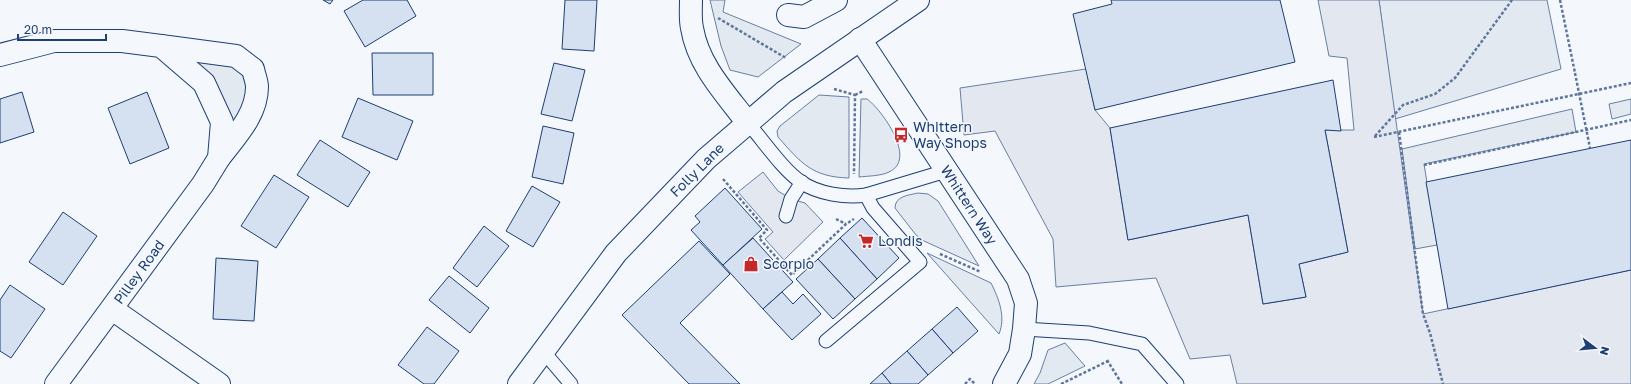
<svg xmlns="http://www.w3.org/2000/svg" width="1631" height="384" font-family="'Golos Text',sans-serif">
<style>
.green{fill:#e3e9f0;stroke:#687fa3}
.parking{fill:#e3e8f0;stroke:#687fa3}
.building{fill:#d5e0f0;stroke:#1d3f73}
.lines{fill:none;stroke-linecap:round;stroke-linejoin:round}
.lane-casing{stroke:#1d3f73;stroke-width:15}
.street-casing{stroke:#1d3f73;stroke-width:24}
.secondary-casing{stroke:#1d3f73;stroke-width:24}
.path{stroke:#5e769c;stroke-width:2.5;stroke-dasharray:3 2;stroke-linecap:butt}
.lane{stroke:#f4f7fb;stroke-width:13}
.street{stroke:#f4f7fb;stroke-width:22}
.secondary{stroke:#f4f7fb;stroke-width:22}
.path-bridge{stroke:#5e769c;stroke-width:2.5;stroke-dasharray:3 2;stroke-linecap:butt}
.labels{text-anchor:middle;stroke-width:3;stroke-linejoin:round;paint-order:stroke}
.poi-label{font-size:14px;fill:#1d3f73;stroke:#f4f7fb;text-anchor:start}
.street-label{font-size:14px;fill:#1d3f73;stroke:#f4f7fb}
</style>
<rect width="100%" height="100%" fill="#f4f7fb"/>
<g class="green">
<path d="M710 0H725L723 12 801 44 758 77 730 70 721 46Z"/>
<path d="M1379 0H1547L1561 69 1395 119Z"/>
<path d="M161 46 253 69 242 128 222 122Z"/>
<path d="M819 95 849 97V178C812 177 801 163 778 137L777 131 780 126Z"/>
<path d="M861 99H867C881 109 918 159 889 172 881 176 868 176 859 177Z"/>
<path d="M1631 99V114L1612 119 1609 104Z"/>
<path d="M1572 109 1576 132 1424 164 1437 245 1415 249 1402 149Z"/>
<path d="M918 193 928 194 938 201 979 266 924 241 916 235 895 208C895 196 909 195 918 193Z"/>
<path d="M927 253 991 283C999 299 1006 317 999 334Z"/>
<path d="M1065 343 1085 366 1048 384H1034L1040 373 1048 350Z"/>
</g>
<g class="parking">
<path d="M1318 0H1379L1423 314 1631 270V384H1237L1230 355 1190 359 1156 278 1056 287 1053 239 995 131 964 135 960 88 1086 69 1095 110 1110 128 1128 240 1248 215 1263 304 1306 297 1299 264 1348 252 1325 130H1354L1347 58 1329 56Z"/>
<path d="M763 172 778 191 791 199 805 203 823 222 784 260 765 239 773 232 738 192Z"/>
</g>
<g class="building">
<path d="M323 0H333L330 4Z"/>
<path d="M363 0H407L416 16 365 47 344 11Z"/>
<path d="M565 0H597L594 51 562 49Z"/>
<path d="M1111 0H1280L1295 62 1095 110 1073 14 1112 4Z"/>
<path d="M372 53H433V95H373Z"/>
<path d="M554 63 585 70 572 121 541 114Z"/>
<path d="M1333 80 1341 131 1325 130 1348 252 1299 264 1306 297 1263 304 1248 215 1128 240 1110 128Z"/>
<path d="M22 92 34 132 0 143V99Z"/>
<path d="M147 92 169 148 130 164 108 108Z"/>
<path d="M358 98 413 121 397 160 342 137Z"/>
<path d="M543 126 574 133 563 184 532 177Z"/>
<path d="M320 140 370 172 348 207 297 175Z"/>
<path d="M1631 140V270L1448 309 1426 182Z"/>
<path d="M274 175 309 197 276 248 241 226Z"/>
<path d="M532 186 560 202 533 247 506 231Z"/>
<path d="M725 188 762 229 723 265 691 230 700 222 695 216Z"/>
<path d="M63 212 97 236 63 285 29 262Z"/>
<path d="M862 218 899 258 877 279 840 238Z"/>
<path d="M484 226 509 246 477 287 453 268Z"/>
<path d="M753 238 793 282 763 309 723 265Z"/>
<path d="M840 238 877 279 855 299 818 259Z"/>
<path d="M699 241 730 274 680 323 740 384H689L622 315Z"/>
<path d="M216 258 258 261 254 321 213 319Z"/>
<path d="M818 259 855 299 833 319 796 279Z"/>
<path d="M449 276 489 308 470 333 429 300Z"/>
<path d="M10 285 45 309 11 358 0 351V300Z"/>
<path d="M782 292 793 304 803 294 821 314 792 340 763 309Z"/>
<path d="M957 307 978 331 953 353 932 329Z"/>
<path d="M427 327 459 351 434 384H424L398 365Z"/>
<path d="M932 329 953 353 928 375 907 351Z"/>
<path d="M907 351 928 375 918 384H891L882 373Z"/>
<path d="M882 373 891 384H870Z"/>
</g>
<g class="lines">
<g class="lane-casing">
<g id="lane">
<path d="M747 122C763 140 782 169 801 182 818 194 846 198 866 195L946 171"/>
<path d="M786 216 791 199 802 182"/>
<path d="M1024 329 1089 333 1142 344 1177 384"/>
<path d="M826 341 920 262 873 208 866 195"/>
<path d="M543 351 571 384"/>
</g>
</g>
<g class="street-casing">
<g id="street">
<path d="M691 0C691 9 690 19 692 28 698 65 725 93 747 122"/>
<path d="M788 15 804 17 836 0"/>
<path d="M860 39 1018 279 1026 303 1024 329 1020 354 1004 384"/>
<path d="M161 46 236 56 253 69C254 75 257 81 257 87 257 115 235 137 219 158"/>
<path d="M0 55 54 41H122L161 46 204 83 222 122 219 158 203 184 56 384"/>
<path d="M112 309 219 384"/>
</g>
</g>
<g class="secondary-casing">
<path id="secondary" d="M519 384 616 253 706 159 784 92 918 0"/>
</g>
<g class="path">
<path d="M1560 0 1575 73"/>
<path d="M718 18 786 58"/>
<path d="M834 89 855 95 854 174"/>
<path d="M855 95 863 91"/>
<path d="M1399 132 1423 314 1430 333 1443 384"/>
<path d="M1375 136 1403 105 1435 94 1455 78 1512 0"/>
<path d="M1374 137 1631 83"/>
<path d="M1424 165 1631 120"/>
<path d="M723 179 767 230 759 238 792 275 846 224 854 219"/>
<path d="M836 219 846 224"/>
<path d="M940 254 981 272"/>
<path d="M1107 360 1122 384"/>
<path d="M965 384 970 379 975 384"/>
<path d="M1061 384 1108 361"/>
</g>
<use href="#lane" class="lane"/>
<use href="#street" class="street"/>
<use href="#secondary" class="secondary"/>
<path class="path-bridge" d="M1575 73 1590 148"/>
</g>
<defs>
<g id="bus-bare" transform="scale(1.2)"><path d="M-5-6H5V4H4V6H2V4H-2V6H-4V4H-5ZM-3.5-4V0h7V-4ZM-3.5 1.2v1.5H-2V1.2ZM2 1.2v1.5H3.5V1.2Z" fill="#c62828" stroke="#f4f7fb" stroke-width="2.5" paint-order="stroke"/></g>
<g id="supermarket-bare" transform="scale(1.2)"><path d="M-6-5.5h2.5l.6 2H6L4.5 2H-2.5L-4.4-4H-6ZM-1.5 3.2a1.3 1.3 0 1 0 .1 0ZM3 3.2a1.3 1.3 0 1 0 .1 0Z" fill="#c62828" stroke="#f4f7fb" stroke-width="2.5" paint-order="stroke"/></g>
<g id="shop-bare" transform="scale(1.2)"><path d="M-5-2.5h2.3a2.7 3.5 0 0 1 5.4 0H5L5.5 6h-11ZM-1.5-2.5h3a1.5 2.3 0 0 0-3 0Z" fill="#c62828" stroke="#f4f7fb" stroke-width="2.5" paint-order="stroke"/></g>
</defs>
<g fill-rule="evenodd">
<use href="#bus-bare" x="901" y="135"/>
<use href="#supermarket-bare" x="866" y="241"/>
<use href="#shop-bare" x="751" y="264"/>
</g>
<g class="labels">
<g class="poi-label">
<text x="913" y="132">Whittern<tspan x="913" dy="16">Way Shops</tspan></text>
<text x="878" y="246">Londis</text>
<text x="763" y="269">Scorpio</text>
</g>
<g class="street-label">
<text transform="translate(697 170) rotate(-45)" y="5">Folly Lane</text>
<text transform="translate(969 205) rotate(57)" y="5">Whittern Way</text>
<text transform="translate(139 272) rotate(-54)" y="5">Pilley Road</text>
</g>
</g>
<g transform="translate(1595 348) rotate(106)" stroke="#f4f7fb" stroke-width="3" paint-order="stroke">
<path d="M0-3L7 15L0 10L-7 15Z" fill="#1d3f73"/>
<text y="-6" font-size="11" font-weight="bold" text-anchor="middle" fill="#1d3f73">N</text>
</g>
<path d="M18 34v6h88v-6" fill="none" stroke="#1d3f73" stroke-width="2"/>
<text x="24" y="34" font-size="12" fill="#1d3f73" stroke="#f4f7fb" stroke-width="3" paint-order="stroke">20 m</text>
</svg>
